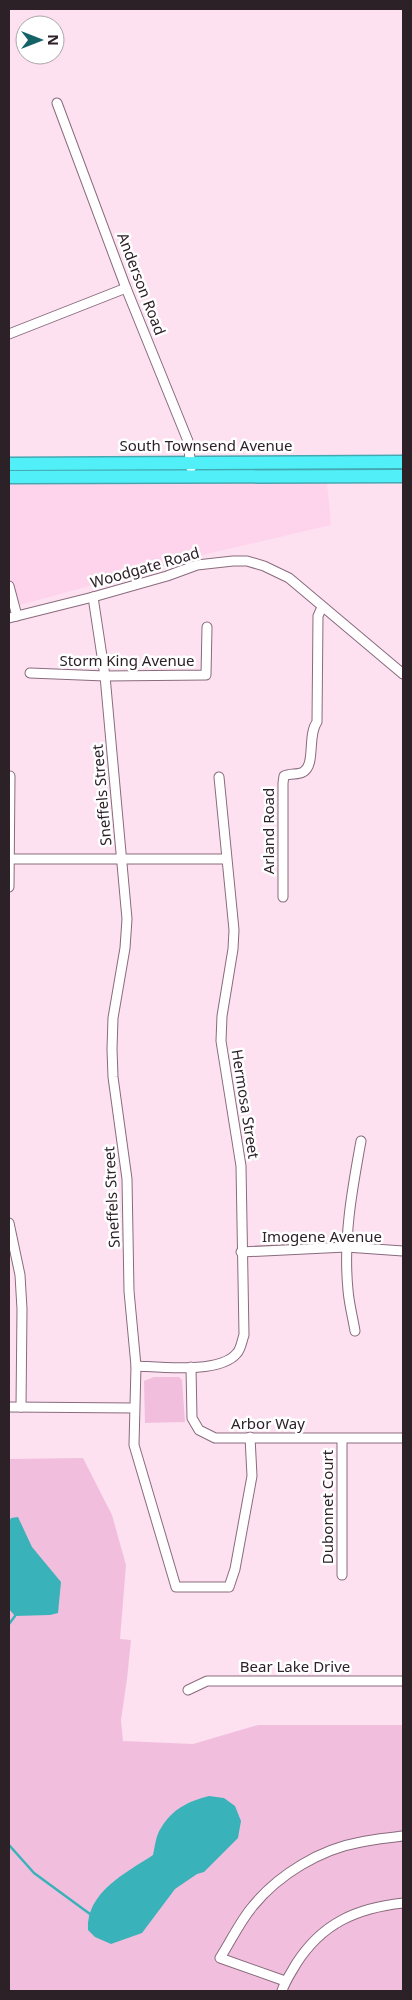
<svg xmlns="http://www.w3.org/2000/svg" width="412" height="2000" font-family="'Noto Sans',sans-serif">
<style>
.built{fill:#fed4ed}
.green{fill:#f1bfdd}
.water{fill:#3ab2b9}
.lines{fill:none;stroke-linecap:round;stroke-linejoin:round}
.stream{stroke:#3ab2b9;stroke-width:2.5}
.minor-casing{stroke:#896b7d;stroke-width:11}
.highway-casing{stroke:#44a8b0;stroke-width:15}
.minor{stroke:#fff;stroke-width:9}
.highway{stroke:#51f0f9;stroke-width:12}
.labels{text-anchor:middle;stroke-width:5;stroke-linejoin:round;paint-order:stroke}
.street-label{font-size:15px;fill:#2d2128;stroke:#fff}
</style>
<rect width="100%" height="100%" fill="#fde1f1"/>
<path class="built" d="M327 483 331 525 203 555 9 608V484Z"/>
<g class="green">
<path d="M154 1377H179L182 1380 185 1422 145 1423 144 1381Z"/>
<path d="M83 1458 112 1515 126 1565 120 1639 131 1640 127 1679 121 1720 123 1741 193 1744 258 1725H403V1991H9V1459Z"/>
</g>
<g class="water">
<path d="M18 1517 32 1547 61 1582 58 1613 50 1615 15 1616 9 1609V1522L11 1518Z"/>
<path d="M209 1796 224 1798 235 1806 241 1821 238 1838 204 1872 197 1874 175 1889 142 1933 111 1944 95 1937 88 1930C86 1892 126 1873 153 1855 155 1846 156 1835 161 1828 172 1809 189 1801 209 1796Z"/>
</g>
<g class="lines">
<g class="stream">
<path d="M9 1624 15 1616"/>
<path d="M9 1845 34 1873 90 1914"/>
</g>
<g class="minor-casing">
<g id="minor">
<path d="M57 103 126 288 188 441 191 468"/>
<path d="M9 334 126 288"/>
<path d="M9 586 17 616"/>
<path d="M93 597 105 676 127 919 125 948 113 1018 112 1049 113 1077 127 1179 129 1291 136 1366 134 1445 176 1587H229L235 1569 252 1476 250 1437"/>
<path d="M9 618 93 597 167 576 197 565 233 561H247L264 566 289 578 403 674"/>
<path d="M30 673 105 676 206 675 207 627"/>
<path d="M9 859H226"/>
<path d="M9 887 10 776"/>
<path d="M283 897V783L284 776C290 773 298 775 303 772 316 765 307 735 317 722L318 616 322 607"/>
<path d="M9 1223 20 1275 22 1309 21 1407"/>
<path d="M241 1252 346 1247 403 1251"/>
<path d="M355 1331C353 1318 349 1304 348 1290 343 1239 352 1190 361 1141"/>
<path d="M136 1366C160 1367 221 1374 237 1353 241 1349 242 1340 244 1335L241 1166 221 1041 222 1016 233 949 234 930 219 777"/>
<path d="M191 1367 192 1418 199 1430 215 1438H403"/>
<path d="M9 1407 134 1408"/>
<path d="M342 1575V1439"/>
<path d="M188 1690 207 1681H403"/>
<path d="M285 1981 220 1958C231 1941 240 1921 253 1906 279 1874 321 1849 361 1842 375 1839 389 1838 403 1836"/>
<path d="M282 1991C285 1981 291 1973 296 1964 322 1923 357 1908 403 1903"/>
</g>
</g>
<g class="highway-casing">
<g id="highway">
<path d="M9 464 403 462"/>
<path d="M9 477 403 476"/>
</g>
</g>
<use href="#minor" class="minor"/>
<use href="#highway" class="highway"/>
</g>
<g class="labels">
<g class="street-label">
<text transform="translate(141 284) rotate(69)" y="5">Anderson Road</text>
<text x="206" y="451">South Townsend Avenue</text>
<text transform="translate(145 568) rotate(-16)" y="5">Woodgate Road</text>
<text x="127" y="666">Storm King Avenue</text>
<text transform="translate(102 795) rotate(-95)" y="5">Sneffels Street</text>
<text transform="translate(269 831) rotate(-90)" y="5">Arland Road</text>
<text transform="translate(245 1104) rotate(81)" y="5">Hermosa Street</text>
<text transform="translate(112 1197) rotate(-93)" y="5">Sneffels Street</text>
<text x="322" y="1242">Imogene Avenue</text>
<text x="268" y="1429">Arbor Way</text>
<text transform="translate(328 1507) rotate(-90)" y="5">Dubonnet Court</text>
<text x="295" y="1672">Bear Lake Drive</text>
</g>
</g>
<rect width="412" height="2000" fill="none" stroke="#2d2128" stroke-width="20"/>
<g transform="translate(40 40) rotate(90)"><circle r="24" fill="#ffffff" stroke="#aba6a9"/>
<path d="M0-4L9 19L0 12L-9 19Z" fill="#126266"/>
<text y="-8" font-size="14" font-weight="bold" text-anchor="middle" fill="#2d2128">N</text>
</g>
</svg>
